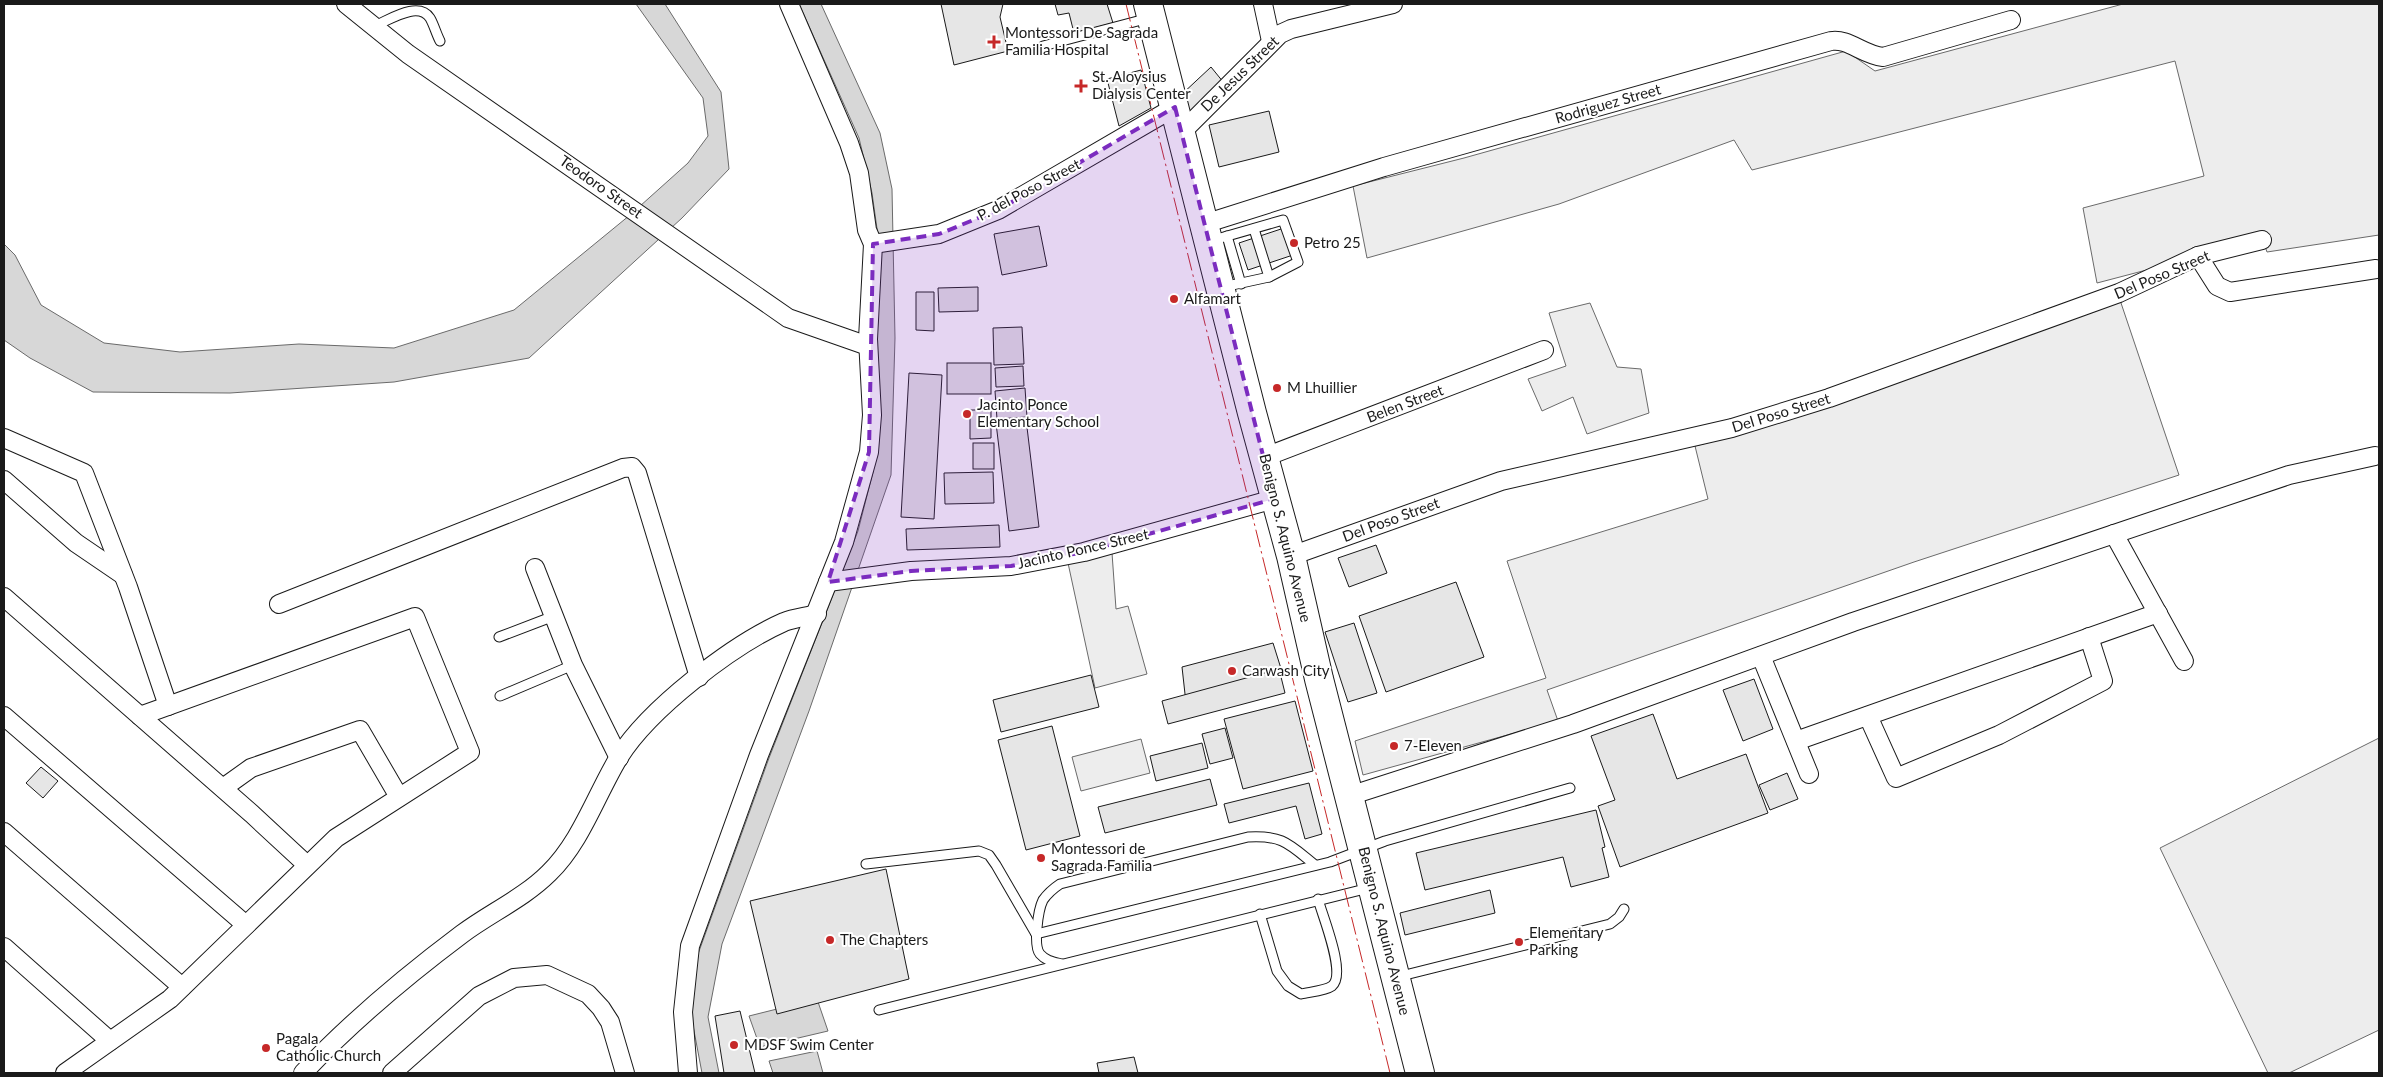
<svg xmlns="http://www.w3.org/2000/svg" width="2383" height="1077" font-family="Lato,sans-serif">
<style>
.green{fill:#ededed;stroke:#6a6a6a}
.water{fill:#d7d7d7;stroke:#6a6a6a}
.building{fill:#e6e6e6;stroke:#1a1a1a}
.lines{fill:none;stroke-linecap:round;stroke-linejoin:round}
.service-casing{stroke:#1a1a1a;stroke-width:11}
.minor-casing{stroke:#1a1a1a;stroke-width:20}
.primary-casing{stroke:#1a1a1a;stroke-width:30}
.service{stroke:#fff;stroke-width:9}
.minor{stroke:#fff;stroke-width:18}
.primary{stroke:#fff;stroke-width:28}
.power{stroke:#c62828;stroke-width:1;stroke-dasharray:18 4 2.5 4;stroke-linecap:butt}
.marked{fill:#7b2cbf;fill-opacity:0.2;stroke:#7b2cbf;stroke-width:4;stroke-dasharray:10 6;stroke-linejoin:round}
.poi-dot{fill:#c62828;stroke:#fff;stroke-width:2}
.labels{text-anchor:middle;stroke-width:4;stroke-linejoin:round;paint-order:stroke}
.poi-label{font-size:15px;fill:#1a1a1a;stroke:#fff;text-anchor:start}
.street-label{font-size:15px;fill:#1a1a1a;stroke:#fff}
</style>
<rect width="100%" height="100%" fill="#fff"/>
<g class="green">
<path d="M2123 4H2379V235L2267 252 2261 235 2177 262 2097 283 2083 208 2204 176 2175 61 1752 170 1734 140 1559 204 1367 258 1353 186 1464 158 1846 51 1875 71Z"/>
<path d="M2120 300 2179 475 1914 562 1547 690 1558 721 1363 775 1355 741 1546 678 1507 561 1708 499 1695 446 1734 436Z"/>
<path d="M1590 303 1617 367 1641 369 1649 413 1587 434 1573 397 1542 411 1528 379 1566 366 1549 313Z"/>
<path d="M1112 553 1116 609 1128 606 1147 674 1095 688 1068 563Z"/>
<path d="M2379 738V1030L2289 1073H2268L2160 848Z"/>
<path d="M1141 739 1150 773 1081 791 1072 757Z"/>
</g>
<g class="water">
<path d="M636 4H665L721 92 729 169 682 218 529 358 394 382 230 393 93 392 30 358 4 340V244L15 255 41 305 104 343 180 352 299 344 394 348 514 310 630 215 688 163 708 136 703 98Z"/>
<path d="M799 4H821L880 133 892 189 895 338 891 475 809 711 722 944 708 1017 719 1073H702L691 1015 698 954 769 758 858 531 873 472 880 416 877 342 880 250 872 193 859 138Z"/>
<path d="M817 999 828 1031 760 1047 749 1016Z"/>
<path d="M817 1051 823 1073H773L769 1061Z"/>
</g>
<g class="building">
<path d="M941 4H1003L1000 17 1008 51 954 65Z"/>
<path d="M1055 4H1107L1113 23 1074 33 1069 13 1058 15Z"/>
<path d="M1211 67 1224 83 1192 114 1181 95Z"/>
<path d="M1141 70 1151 108 1119 126 1107 79Z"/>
<path d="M1269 111 1279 152 1219 167 1209 125Z"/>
<path d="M1039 226 1047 266 1002 275 994 234Z"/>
<path d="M1290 226 1299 253 1248 270 1239 243Z"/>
<path d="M978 287V311L939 312 938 288Z"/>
<path d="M916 292H934V331L916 330Z"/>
<path d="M1022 327 1024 364 994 365 993 328Z"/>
<rect x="947" y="363" width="44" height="31"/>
<path d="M1023 366 1024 386 996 387 995 368Z"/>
<path d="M909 373 942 375 934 519 901 517Z"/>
<path d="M1025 388 1027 417 997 419 995 391Z"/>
<path d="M970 410H991V438L970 439Z"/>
<path d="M1026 419 1039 527 1009 531 996 423Z"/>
<rect x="973" y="443" width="21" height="26"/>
<path d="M993 472 994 503 945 504 944 473Z"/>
<path d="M999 525 1000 547 907 550 906 529Z"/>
<path d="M1376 545 1387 573 1349 587 1338 558Z"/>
<path d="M1456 582 1484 657 1386 692 1359 616Z"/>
<path d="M1354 623 1377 693 1348 702 1325 632Z"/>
<path d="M1273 643 1283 675 1186 703 1182 667Z"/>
<path d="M1279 669 1285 693 1168 724 1162 701Z"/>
<path d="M1091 675 1099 707 1001 732 993 700Z"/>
<path d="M1754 679 1773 729 1743 741 1723 690Z"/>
<path d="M1295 701 1313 771 1243 789 1224 719Z"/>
<path d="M1653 714 1677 779 1746 754 1768 813 1620 867 1598 806 1615 800 1591 736Z"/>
<path d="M1052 726 1080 836 1026 850 998 740Z"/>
<path d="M1225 728 1233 758 1210 764 1202 734Z"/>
<path d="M1202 743 1208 768 1156 781 1150 756Z"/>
<path d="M41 767 58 781 43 798 26 783Z"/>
<path d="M1787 773 1798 799 1770 810 1759 785Z"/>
<path d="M1210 779 1217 805 1105 833 1098 807Z"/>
<path d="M1309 783 1322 834 1305 839 1296 806 1229 823 1224 804Z"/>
<path d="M1596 810 1605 847 1602 848 1609 877 1571 887 1563 857 1425 890 1416 853Z"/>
<path d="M886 869 909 979 777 1014 750 901Z"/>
<path d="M1490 890 1495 913 1405 935 1400 913Z"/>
<path d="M740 1011 755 1073H724L715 1016Z"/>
<path d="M1134 1057 1138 1073H1099L1097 1063Z"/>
</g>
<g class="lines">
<g class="service-casing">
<g id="service">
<path d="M374 26C388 21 418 0 430 18 434 25 436 33 440 41"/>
<path d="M1043 46 1149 18"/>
<path d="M1254 229 1269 277"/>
<path d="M1227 236 1241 284"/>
<path d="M1210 241 1283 220 1298 262 1269 277 1223 287"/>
<path d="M499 637 554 616"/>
<path d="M500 696 573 665"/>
<path d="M866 864 979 851 989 855 996 865 1036 934"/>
<path d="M1260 914 1277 971 1288 986 1301 994C1309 992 1325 991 1332 986 1347 974 1322 915 1318 899"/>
<path d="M1036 934 1330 862 1385 841 1570 788"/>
<path d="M1062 964C1054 962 1046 961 1040 954 1033 946 1038 910 1043 900 1048 893 1054 888 1060 884L1248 837C1283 835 1289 844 1315 865"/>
<path d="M1397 977 1610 924 1619 917 1624 909"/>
<path d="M879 1010 1369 888"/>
</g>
</g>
<g class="minor-casing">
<g id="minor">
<path d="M346 4 408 54 788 318 868 346"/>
<path d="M1263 4 1271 41"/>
<path d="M1181 133 1280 34 1291 29 1393 4"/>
<path d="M1204 224 1384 167 1831 41C1848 38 1863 55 1883 57L2011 20"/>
<path d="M873 244 939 234 998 210 1175 107"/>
<path d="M2198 256 2217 286 2230 292 2376 269"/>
<path d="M4 438 84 473 128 587 168 706"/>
<path d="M1265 457 1544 350"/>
<path d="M4 480 76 543 123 575"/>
<path d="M2114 534 2184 661"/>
<path d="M1291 556 1501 481 1732 428 1829 398 2119 293 2198 256 2262 240"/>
<path d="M535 568 573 665 619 758"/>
<path d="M828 582 911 571 1011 566 1084 552 1274 499"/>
<path d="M4 597 252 814 307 865"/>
<path d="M279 604 623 468 632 467 637 473 699 677"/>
<path d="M1761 656 1809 774"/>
<path d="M4 716 246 925"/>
<path d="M1868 716 1896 778 1999 735 2103 681 2089 637"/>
<path d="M1796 741 2158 613"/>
<path d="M223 788 251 768 360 730 399 797"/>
<path d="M1349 796 1573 724 1853 622 2289 475 2375 456"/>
<path d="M4 832 182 987"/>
<path d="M4 947 110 1041"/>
<path d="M65 1073 170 999 336 838 470 752 415 617 140 716"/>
<path d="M303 1073C351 1022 406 976 462 934 490 913 524 898 549 873 581 842 596 795 619 757 649 709 732 645 784 622 794 618 806 617 817 614"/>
<path d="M392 1073 479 996 514 978 547 975 588 994 601 1008 610 1022 625 1073"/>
<path d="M688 1073 683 1012 690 946 759 755 844 542 869 452 872 415 868 339 873 244 867 230 859 173 849 143 789 4"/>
</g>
</g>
<g class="primary-casing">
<path id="primary" d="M1148 4 1252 413 1291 556 1319 679 1420 1073"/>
</g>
<use href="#service" class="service"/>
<use href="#minor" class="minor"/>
<use href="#primary" class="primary"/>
<path class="power" d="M1126 4 1390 1073"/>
</g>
<path class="marked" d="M1175 107 1274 499 1084 552 1011 566 911 571 828 582 869 452 873 244 939 234 998 210Z"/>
<g class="poi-dot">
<path d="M991.5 34.5h5v5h5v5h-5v5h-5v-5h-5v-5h5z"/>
<path d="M1078.5 78.5h5v5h5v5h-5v5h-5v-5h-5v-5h5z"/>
<circle cx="1294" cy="243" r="5"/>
<circle cx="1174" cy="299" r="5"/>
<circle cx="1277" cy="388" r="5"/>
<circle cx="967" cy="414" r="5"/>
<circle cx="1232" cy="671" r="5"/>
<circle cx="1394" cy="746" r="5"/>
<circle cx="1041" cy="858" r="5"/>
<circle cx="830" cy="940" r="5"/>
<circle cx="1519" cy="942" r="5"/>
<circle cx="734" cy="1045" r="5"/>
<circle cx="266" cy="1048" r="5"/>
</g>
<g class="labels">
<g class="poi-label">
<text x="1005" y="38">Montessori De Sagrada<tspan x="1005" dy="17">Familia Hospital</tspan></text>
<text x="1092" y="82">St. Aloysius<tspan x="1092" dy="17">Dialysis Center</tspan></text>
<text x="1304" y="248">Petro 25</text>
<text x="1184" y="304">Alfamart</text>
<text x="1287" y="393">M Lhuillier</text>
<text x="977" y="410">Jacinto Ponce<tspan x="977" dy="17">Elementary School</tspan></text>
<text x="1242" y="676">Carwash City</text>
<text x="1404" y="751">7-Eleven</text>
<text x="1051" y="854">Montessori de<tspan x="1051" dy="17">Sagrada Familia</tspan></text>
<text x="1529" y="938">Elementary<tspan x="1529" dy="17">Parking</tspan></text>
<text x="840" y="945">The Chapters</text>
<text x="276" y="1044">Pagala<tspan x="276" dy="17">Catholic Church</tspan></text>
<text x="744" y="1050">MDSF Swim Center</text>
</g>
<g class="street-label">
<text transform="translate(1240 74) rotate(-44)" y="5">De Jesus Street</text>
<text transform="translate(1608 104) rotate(-16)" y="5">Rodriguez Street</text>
<text transform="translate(601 187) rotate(35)" y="5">Teodoro Street</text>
<text transform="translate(1029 190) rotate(-28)" y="5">P. del Poso Street</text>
<text transform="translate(2162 275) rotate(-23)" y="5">Del Poso Street</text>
<text transform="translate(1405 404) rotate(-21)" y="5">Belen Street</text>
<text transform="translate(1781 413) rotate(-17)" y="5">Del Poso Street</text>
<text transform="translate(1391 520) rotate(-20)" y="5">Del Poso Street</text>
<text transform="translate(1285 538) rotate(76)" y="5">Benigno S. Aquino Avenue</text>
<text transform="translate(1083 549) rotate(-13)" y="5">Jacinto Ponce Street</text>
<text transform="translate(1384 931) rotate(76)" y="5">Benigno S. Aquino Avenue</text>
</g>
</g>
<rect width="2383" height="1077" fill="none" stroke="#1a1a1a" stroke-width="10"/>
</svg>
